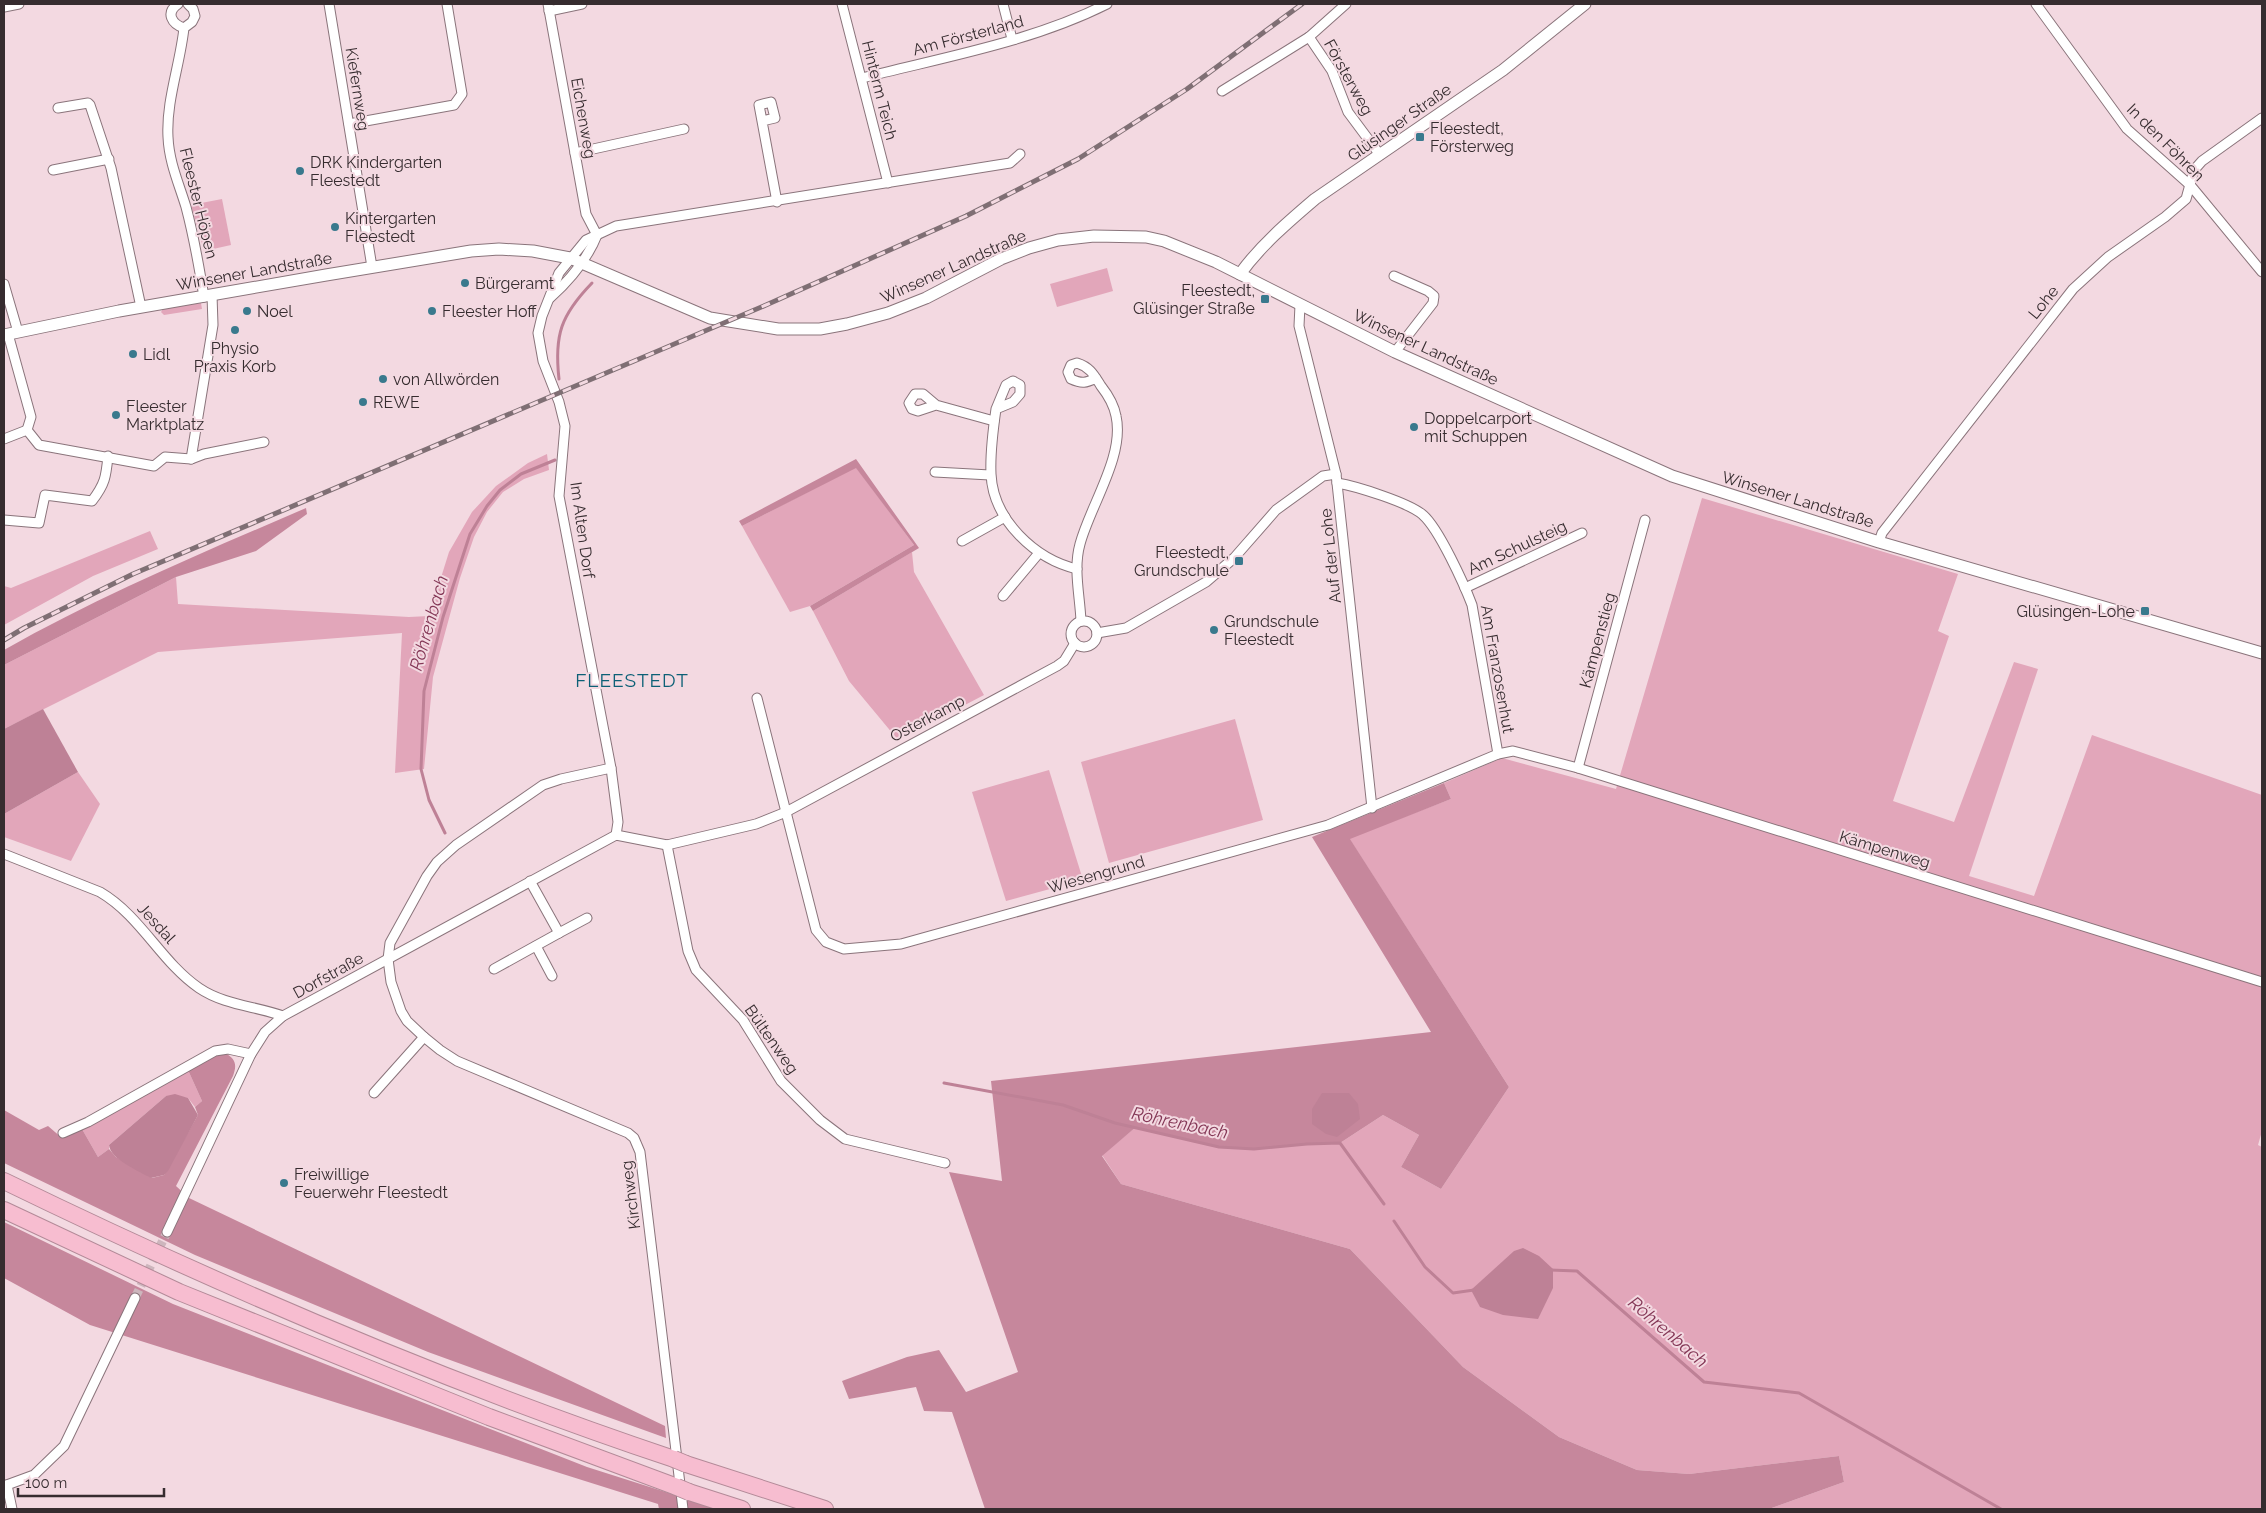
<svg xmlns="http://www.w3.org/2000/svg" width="2266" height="1513" font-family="Raleway,sans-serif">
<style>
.green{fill:#e2a6ba}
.forest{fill:#c6879c}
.water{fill:#be8196}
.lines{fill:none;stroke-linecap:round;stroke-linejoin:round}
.stream{stroke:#be8196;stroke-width:3}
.minor-tunnel{stroke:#cdb6bd;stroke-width:9;stroke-dasharray:9 4.5;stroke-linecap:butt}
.minor-casing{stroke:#8a747b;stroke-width:11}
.tertiary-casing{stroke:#8a747b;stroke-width:13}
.motorway-casing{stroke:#b38a98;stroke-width:18}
.minor{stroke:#fff;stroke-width:9}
.tertiary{stroke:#fff;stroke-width:11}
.motorway{stroke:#f7bdd0;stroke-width:16}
.rail-casing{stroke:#7f6f74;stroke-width:5}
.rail{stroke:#f3d9e1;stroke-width:3;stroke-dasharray:9;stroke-linecap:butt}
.motorway-bridge-casing{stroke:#b38a98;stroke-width:18;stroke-linecap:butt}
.motorway-bridge{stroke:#f7bdd0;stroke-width:16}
.poi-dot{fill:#39798d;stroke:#f3d9e1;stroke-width:2}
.labels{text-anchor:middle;stroke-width:4;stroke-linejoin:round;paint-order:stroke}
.street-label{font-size:16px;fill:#362c2f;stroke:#f3d9e1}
.poi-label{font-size:16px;fill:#362c2f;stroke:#f3d9e1;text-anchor:start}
.water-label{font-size:18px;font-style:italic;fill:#843756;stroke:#f3d9e1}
.quarter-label{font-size:19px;letter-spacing:1px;fill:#0c6076;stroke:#f3d9e1}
</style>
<rect width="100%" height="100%" fill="#f3d9e1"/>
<g class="green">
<path d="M222 199 231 245 204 251 191 205Z"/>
<path d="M1107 268 1113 291 1057 307 1050 284Z"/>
<path d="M201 303 202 309 164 315 161 312 163 309Z"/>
<path d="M547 454 549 470 524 479 503 492 487 512 474 537 460 578 433 677 424 769 395 773 402 633 158 652 4 729V665L176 577 178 604 409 617 429 616 449 552 472 512 496 486 528 463Z"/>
<path d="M856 467 914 545 810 606 790 612 742 526Z"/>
<path d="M1702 498 1958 574 1938 631 1949 636 1893 801 1954 822 2014 662 2038 669 1969 876 2034 896 2092 735 2262 795V1131L2258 1145 2262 1147V1509H1769L1844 1482 1839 1456 1689 1474 1637 1470 1559 1437 1463 1367 1350 1249 1121 1184 1102 1155 1136 1127 1219 1147 1340 1143 1383 1115 1419 1135 1401 1167 1441 1189 1509 1087 1349 838 1451 799 1444 783 1502 758 1616 789Z"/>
<path d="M150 531 158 549 93 576 4 625V586L11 588Z"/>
<path d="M912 552 914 572 984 695 898 740 849 681 813 611Z"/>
<path d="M1235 719 1263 820 1109 863 1081 762Z"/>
<path d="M1049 770 1083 880 1006 901 972 792Z"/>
<path d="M78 772 100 804 71 861 4 837V814Z"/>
<path d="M188 1070 202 1101 195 1107 188 1098 166 1096 109 1145V1149L98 1157 82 1129Z"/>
</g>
<g class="forest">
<path d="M856 459 919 548 813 611 810 606 914 545 856 468 742 526 739 521Z"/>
<path d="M306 508 307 514 256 551 176 577 4 665V650C101 595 204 552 306 508Z"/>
<path d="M1444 783 1451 799 1350 839 1509 1087 1441 1189 1401 1167 1419 1135 1383 1115 1340 1143 1307 1144 1254 1149 1219 1147 1136 1127 1102 1156 1121 1184 1350 1249 1463 1367 1559 1437 1637 1470 1689 1474 1839 1456 1844 1482 1769 1509H985L952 1412 924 1411 916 1387 849 1399 842 1381 907 1357 939 1350 966 1392 1018 1372 949 1172 1002 1181 991 1081 1431 1032 1312 837Z"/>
<path d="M225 1053C236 1059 237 1065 233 1076L176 1186 189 1198 665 1426 666 1438 428 1352 195 1255 4 1163V1110L39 1130 48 1126 62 1138 82 1129 98 1157 109 1149 116 1157 152 1178 164 1175 198 1115 195 1107 202 1101 188 1070 215 1055Z"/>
<path d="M4 1222 173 1304 587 1467 719 1509H659L658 1504 90 1325 4 1278Z"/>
</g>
<g class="water">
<path d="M43 709 78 772 4 814V729Z"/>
<path d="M1322 1093H1349L1358 1104 1360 1119 1337 1137 1326 1134 1312 1124V1109Z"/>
<path d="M175 1094 188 1098 198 1115 168 1171 164 1175 151 1178C140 1172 110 1159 109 1145L166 1096Z"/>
<path d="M1523 1248 1539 1256 1553 1269V1288L1538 1319 1503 1315 1480 1307 1471 1290 1514 1251Z"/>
</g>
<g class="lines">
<g class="stream">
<path d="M559 379C554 335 561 315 592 283"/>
<path d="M445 833 429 800 421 769 424 691 443 617 470 534 487 506 500 490 521 474 555 460"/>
<path d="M944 1083 1063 1105 1115 1123 1219 1147 1254 1149 1307 1144 1340 1143 1384 1204"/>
<path d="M1394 1221 1425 1267 1453 1293 1474 1290"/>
<path d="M1550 1270 1577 1271 1704 1382 1799 1393 2001 1509"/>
</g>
<path class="minor-tunnel" d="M135 1298 167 1232"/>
<g class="minor-casing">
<g id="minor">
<path d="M178 4C165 13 172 24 184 28"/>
<path d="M188 4 193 9 195 16 192 22 184 28C180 65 166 101 168 137 169 162 179 184 186 207 194 237 199 266 204 297"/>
<path d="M329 4 372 267"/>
<path d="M548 4 586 214 597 235"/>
<path d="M842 4 888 183"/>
<path d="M1003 4 1012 39"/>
<path d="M1346 4 1309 37 1332 71 1348 112 1380 155"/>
<path d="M2036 4 2127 129 2191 186 2262 272"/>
<path d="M4 7 19 4"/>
<path d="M549 11 582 4"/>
<path d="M862 78C944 57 1031 42 1107 4"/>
<path d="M1222 91 1309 37"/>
<path d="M58 108 88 103 90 105 111 168 141 307"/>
<path d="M762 121 775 118 771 102 759 105 777 202"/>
<path d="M349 124 454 105 462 94 447 4"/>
<path d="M575 153 684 129"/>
<path d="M53 170 109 159"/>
<path d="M1394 276 1428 291 1434 296 1433 303 1395 352"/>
<path d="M4 284 18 332"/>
<path d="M550 298C570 280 587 260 597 235"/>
<path d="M1300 305 1299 326 1336 474 1372 808"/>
<path d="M8 334 31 417 27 430"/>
<path d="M936 405 918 411 912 409 909 403 915 394H923L936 405 994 421"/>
<path d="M996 409 1006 385 1013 381 1020 385V394L1013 402 996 409C993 430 990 453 991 474 993 520 1035 559 1077 569"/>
<path d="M27 430 39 445 154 466 165 457 191 459 204 454 264 442"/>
<path d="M4 439 27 430"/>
<path d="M191 459 213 325 212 295"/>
<path d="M935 472 990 475"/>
<path d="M1337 483C1356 486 1410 503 1423 515 1439 529 1464 584 1472 605L1498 754"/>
<path d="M4 520 39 523 45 495 92 501C105 484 106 477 108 456"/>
<path d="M962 541 1005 517"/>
<path d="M1879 542 1882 533 2073 289 2108 257 2165 217 2186 199 2194 170 2202 161 2262 118"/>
<path d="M1465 588 1582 533"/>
<path d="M1003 596 1039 553"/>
<circle cx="1084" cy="634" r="13"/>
<path d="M1081 621C1080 596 1073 569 1080 544 1090 506 1125 456 1116 416 1114 405 1108 395 1101 386 1094 375 1090 367 1077 363L1071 365 1068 372 1071 379C1082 384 1086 383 1096 378"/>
<path d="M1097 633 1126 628 1206 582 1234 558 1276 510 1323 476 1336 474"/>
<path d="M757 698 816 930 826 942 844 949 901 944 1328 825 1498 754 1513 751 1578 768 2262 982"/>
<path d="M611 768 561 779 543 785 456 845 437 862 427 876 390 943 388 959 391 982 401 1011 407 1021 424 1037 440 1050 457 1061 628 1133 634 1138 640 1152 683 1509"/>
<path d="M1578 768 1645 520"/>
<path d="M616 835 618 822 611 768 559 496 565 426 559 402 543 361 538 333 542 316 559 273 586 240 616 226 1010 163 1020 154"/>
<path d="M616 835 667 845 756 824 786 812 1057 666 1064 661 1075 643"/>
<path d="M667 845 688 951 696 970 743 1020 781 1081 820 1120 845 1139 945 1163"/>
<path d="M4 854 100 892C141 916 161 962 199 988 224 1005 255 1006 283 1016"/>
<path d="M530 881 559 933 587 918"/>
<path d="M536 946 552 976"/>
<path d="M494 969 559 933"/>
<path d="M374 1093 424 1037"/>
<path d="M63 1133 88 1122 215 1051 228 1049 251 1054"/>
<path d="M167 1232 251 1054 265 1032 283 1016 616 835"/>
<path d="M7 1485 12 1509"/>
<path d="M4 1486 34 1475 64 1446 135 1298"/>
</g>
</g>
<g class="tertiary-casing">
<g id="tertiary">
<path d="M1240 274C1260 246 1288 222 1315 199L1503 70 1585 4"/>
<path d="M4 335 119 311 326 275 471 251 499 249 533 251 570 258 710 318 778 329H820L847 324 888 313 926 298 1001 259 1029 248 1058 240 1094 236 1146 237 1164 241 1216 262 1395 352 1672 476 1879 542 2262 653"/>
</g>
</g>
<g class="motorway-casing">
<g id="motorway">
<path d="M4 1181C222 1287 444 1382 674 1459"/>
<path d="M4 1210 179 1292 489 1417 677 1487"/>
<path d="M686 1464 825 1509"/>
<path d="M689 1492 742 1509"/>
</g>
</g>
<use href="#minor" class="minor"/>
<use href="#tertiary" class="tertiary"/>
<use href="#motorway" class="motorway"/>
<g class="rail-casing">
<path id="rail" d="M4 640 24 628 133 574 766 305 966 216 1078 159 1187 89 1302 4"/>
</g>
<use href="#rail" class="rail"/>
<g class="motorway-bridge-casing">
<g id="motorway-bridge">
<path d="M674 1459 686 1464"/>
<path d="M677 1487 689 1492"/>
</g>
</g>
<use href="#motorway-bridge" class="motorway-bridge"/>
</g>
<g class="poi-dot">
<rect x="1415" y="132" width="10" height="10" rx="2.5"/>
<circle cx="300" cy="171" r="5"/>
<circle cx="335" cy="227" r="5"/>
<circle cx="465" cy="283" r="5"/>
<rect x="1260" y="294" width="10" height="10" rx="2.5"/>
<circle cx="247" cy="311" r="5"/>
<circle cx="432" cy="311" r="5"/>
<circle cx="235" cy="330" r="5"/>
<circle cx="133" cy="354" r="5"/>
<circle cx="383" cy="379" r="5"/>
<circle cx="363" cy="402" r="5"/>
<circle cx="116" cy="415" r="5"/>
<circle cx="1414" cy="427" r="5"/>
<rect x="1234" y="556" width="10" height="10" rx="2.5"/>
<rect x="2140" y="606" width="10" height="10" rx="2.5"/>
<circle cx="1214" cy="630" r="5"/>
<circle cx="284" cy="1183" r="5"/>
</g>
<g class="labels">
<g class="street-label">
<text transform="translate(968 35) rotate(-15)" y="6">Am Försterland</text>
<text transform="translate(1349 77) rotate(61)" y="6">Försterweg</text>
<text transform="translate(358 89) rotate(81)" y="6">Kiefernweg</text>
<text transform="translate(880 90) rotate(76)" y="6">Hinterm Teich</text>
<text transform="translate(584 118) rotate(80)" y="6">Eichenweg</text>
<text transform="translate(1399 122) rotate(-35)" y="6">Glüsinger Straße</text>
<text transform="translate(2166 142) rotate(45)" y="6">In den Föhren</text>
<text transform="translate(199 203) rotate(76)" y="6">Fleester Höpen</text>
<text transform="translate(953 266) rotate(-24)" y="6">Winsener Landstraße</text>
<text transform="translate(254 271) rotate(-10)" y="6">Winsener Landstraße</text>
<text transform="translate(2043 302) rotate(-51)" y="6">Lohe</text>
<text transform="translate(1426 347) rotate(25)" y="6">Winsener Landstraße</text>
<text transform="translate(1798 499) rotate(17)" y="6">Winsener Landstraße</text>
<text transform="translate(583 530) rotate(82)" y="6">Im Alten Dorf</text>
<text transform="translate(1517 547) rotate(-25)" y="6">Am Schulsteig</text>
<text transform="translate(1330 556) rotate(-96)" y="6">Auf der Lohe</text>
<text transform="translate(1597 640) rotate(-75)" y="6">Kämpenstieg</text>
<text transform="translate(1498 669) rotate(80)" y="6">Am Franzosenhut</text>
<text transform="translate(927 718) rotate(-28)" y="6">Osterkamp</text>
<text transform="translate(1885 849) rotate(17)" y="6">Kämpenweg</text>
<text transform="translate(1096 874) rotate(-16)" y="6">Wiesengrund</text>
<text transform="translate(157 923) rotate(48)" y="6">Jesdal</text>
<text transform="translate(328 975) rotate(-29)" y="6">Dorfstraße</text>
<text transform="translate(772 1039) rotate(55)" y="6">Bültenweg</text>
<text transform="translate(630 1195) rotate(-97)" y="6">Kirchweg</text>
</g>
<g class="poi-label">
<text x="1430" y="134">Fleestedt,<tspan x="1430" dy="18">Försterweg</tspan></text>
<text x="310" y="168">DRK Kindergarten<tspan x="310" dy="18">Fleestedt</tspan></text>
<text x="345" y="224">Kintergarten<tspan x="345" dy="18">Fleestedt</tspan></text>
<text x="475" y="289">Bürgeramt</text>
<text x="1255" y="296" text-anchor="end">Fleestedt,<tspan x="1255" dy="18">Glüsinger Straße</tspan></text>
<text x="257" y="317">Noel</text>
<text x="442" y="317">Fleester Hoff</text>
<text x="235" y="354" text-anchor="middle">Physio<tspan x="235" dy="18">Praxis Korb</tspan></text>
<text x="143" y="360">Lidl</text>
<text x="393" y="385">von Allwörden</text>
<text x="373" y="408">REWE</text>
<text x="126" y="412">Fleester<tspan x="126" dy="18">Marktplatz</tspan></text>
<text x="1424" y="424">Doppelcarport<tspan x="1424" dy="18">mit Schuppen</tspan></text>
<text x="1229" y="558" text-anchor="end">Fleestedt,<tspan x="1229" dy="18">Grundschule</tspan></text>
<text x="2135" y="617" text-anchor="end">Glüsingen-Lohe</text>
<text x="1224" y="627">Grundschule<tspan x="1224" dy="18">Fleestedt</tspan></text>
<text x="294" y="1180">Freiwillige<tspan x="294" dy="18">Feuerwehr Fleestedt</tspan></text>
</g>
<g class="water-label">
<text transform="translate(429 623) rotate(-74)" y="6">Röhrenbach</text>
<text transform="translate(1180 1123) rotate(12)" y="6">Röhrenbach</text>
<text transform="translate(1668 1332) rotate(41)" y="6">Röhrenbach</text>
</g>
<g class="quarter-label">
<text x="632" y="687">FLEESTEDT</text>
</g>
</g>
<rect width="2266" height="1513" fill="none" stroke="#362c2f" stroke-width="10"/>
<path d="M18 1488v8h146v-8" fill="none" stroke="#362c2f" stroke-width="2.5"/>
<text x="25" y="1488" font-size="15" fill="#362c2f" stroke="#f3d9e1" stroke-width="4" paint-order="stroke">100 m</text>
</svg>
